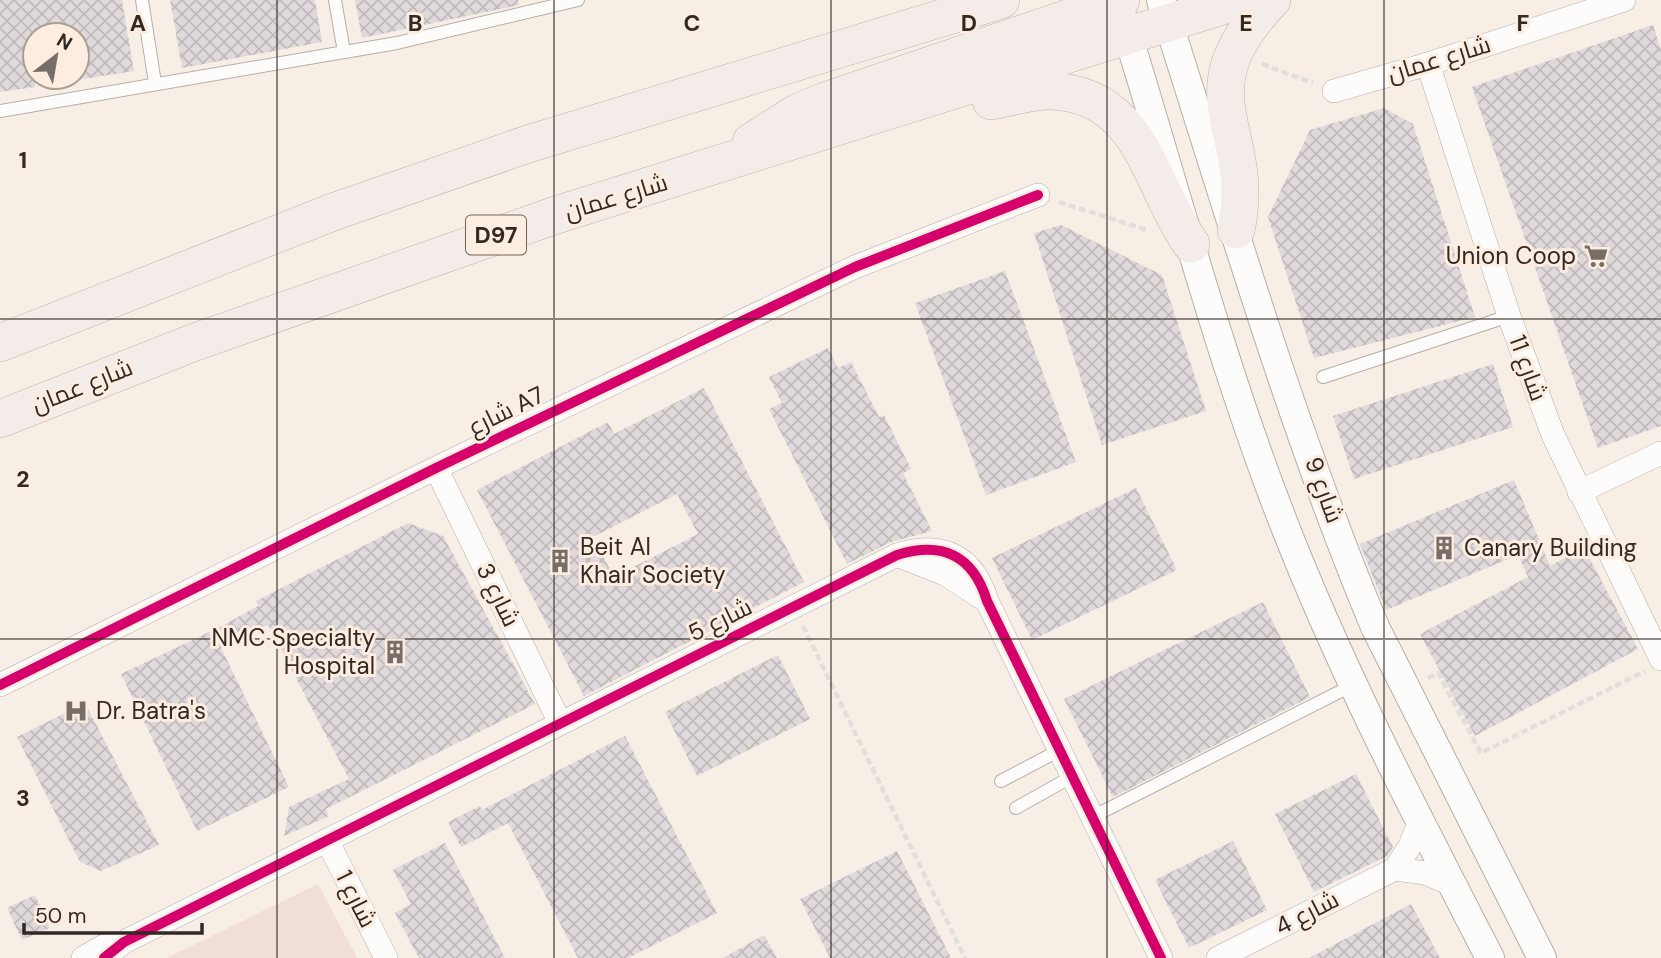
<svg xmlns="http://www.w3.org/2000/svg" width="1661" height="958" font-family="'DM Sans',Cairo,sans-serif">
<style>
.education{fill:#f0ded7}
.building{fill:url(#building-cross-hatch);fill-rule:evenodd}
.lines{fill:none;stroke-linecap:round;stroke-linejoin:round}
.service-casing{stroke:#b6aea8;stroke-width:14}
.minor-casing{stroke:#b6aea8;stroke-width:24}
.tertiary-casing{stroke:#b6aea8;stroke-width:30}
.primary-casing{stroke:#bfb3a8;stroke-width:38}
.path{stroke:#e1dedc;stroke-width:4.5;stroke-dasharray:7 3.5;stroke-linecap:butt}
.service{stroke:#fefcfb;stroke-width:12}
.minor{stroke:#fefcfb;stroke-width:23}
.tertiary{stroke:#fefcfb;stroke-width:28}
.primary{stroke:#f3ece8;stroke-width:37}
.cycleway-casing{stroke:#fdede0;stroke-width:15}
.cycleway{stroke:#d6006c;stroke-width:10}
.grid{fill:none;stroke:#312923;stroke-width:2;stroke-opacity:0.55}
.labels{text-anchor:middle;stroke-width:6;stroke-linejoin:round;paint-order:stroke}
.shield{fill:#fdede0;stroke:#6e645c;stroke-width:2}
.shield-label{font-size:23px;font-weight:bold;fill:#312923}
.street-label{font-size:24px;fill:#312923;stroke:#fdede0}
.poi-label{font-size:24px;fill:#312923;stroke:#fdede0;text-anchor:start}
.grid-label{font-size:23px;text-anchor:middle;font-weight:bold;fill:#312923;stroke:#fdede0;stroke-width:6;stroke-linejoin:round;paint-order:stroke}
</style>
<defs>
<pattern id="building-cross-hatch" width="8" height="8" patternUnits="userSpaceOnUse" patternTransform="scale(1.75)"><rect width="8" height="8" fill="#e0d9db"/><path d="M0 0l8 8M0 8l8-8" fill="none" stroke="#c1babc"/></pattern>
</defs>
<rect width="100%" height="100%" fill="#f7eee6"/>
<path class="education" d="M318 884 357 958H167Z"/>
<g class="building">
<path d="M0 0H122L134 71 77 80V35H35V87L0 92Z"/>
<path d="M170 0H315L322 42 182 68Z"/>
<path d="M355 0H518L519 5 362 38Z"/>
<path d="M1653 25 1661 50V426L1598 448 1472 87Z"/>
<path d="M1384 108 1413 124 1475 317 1314 358 1268 217 1310 130Z"/>
<path d="M1061 225 1162 275 1206 411 1102 445 1034 233Z"/>
<path d="M1005 271 1076 462 986 495 915 303Z"/>
<path d="M828 348 838 368 851 362 879 417 884 415 911 469 903 473 932 531 891 542 847 564 769 409 782 403 769 377Z"/>
<path d="M1493 364 1513 427 1354 479 1333 416Z"/>
<path d="M704 388 804 582 584 696 477 490 608 422 614 434ZM677 494 698 534 614 577 593 537Z"/>
<path d="M1514 480 1550 566 1584 548 1638 649 1475 736 1420 634 1528 577 1518 555 1386 610 1360 544Z"/>
<path d="M1136 488 1177 570 1032 640 992 558Z"/>
<path d="M408 523 443 536 535 704 326 809 329 816 284 836 289 807 349 779 268 625 221 648 289 787 197 831 121 674 222 626 258 606 256 601Z"/>
<path d="M1263 602 1310 697 1113 797 1064 699Z"/>
<path d="M778 655 810 719 697 776 665 712Z"/>
<path d="M85 703 159 845 101 871 80 862 17 737Z"/>
<path d="M625 736 717 913 628 958H578L508 823 461 847 448 822 480 806 482 810Z"/>
<path d="M1356 774 1393 847 1387 856 1314 892 1275 814Z"/>
<path d="M1233 841 1267 910 1189 948 1155 880Z"/>
<path d="M445 843 505 958H419L395 913 411 904 393 870Z"/>
<path d="M897 851 951 958H830L800 899Z"/>
<path d="M35 895 50 928 22 940 7 908Z"/>
<path d="M1411 904 1440 958H1309Z"/>
<path d="M764 935 777 958H723Z"/>
</g>
<g class="lines">
<g class="service-casing">
<g id="service">
<path d="M142 0 155 83"/>
<path d="M335 0 344 52"/>
<path d="M0 111 397 43 578 0"/>
<path d="M1323 377 1509 316"/>
<path d="M1001 781 1060 750"/>
<path d="M1016 808 1073 776"/>
<path d="M1092 817 1353 685"/>
</g>
</g>
<g class="minor-casing">
<g id="minor">
<path d="M1428 64 1509 316 1553 435 1661 659"/>
<path d="M1334 91 1428 64 1624 0"/>
<path d="M436 468 560 723"/>
<path d="M1579 492 1661 453"/>
<path d="M897 555 945 574 987 601"/>
<path d="M0 685 436 468 855 267 1038 195"/>
<path d="M327 840 386 958"/>
<path d="M1395 869 1425 873 1453 885"/>
<path d="M83 958 104 946 117 944"/>
<path d="M104 958 124 942 897 555C942 541 973 555 987 601L1161 958"/>
<path d="M1218 958 1395 869 1410 846 1420 820"/>
</g>
</g>
<g class="tertiary-casing">
<g id="tertiary">
<path d="M1161 0C1228 208 1291 426 1375 627L1542 958"/>
<path d="M1122 16C1175 186 1219 358 1284 524 1342 673 1417 816 1490 958"/>
</g>
</g>
<g class="primary-casing">
<g id="primary">
<path d="M991 101C1010 98 1030 91 1049 91 1142 93 1149 184 1191 244"/>
<path d="M751 142 798 112 825 101 1121 0"/>
<path d="M1236 230C1258 129 1179 97 1272 0"/>
<path d="M0 343 333 212 528 144 1001 0"/>
<path d="M0 419 195 342 553 216 1241 0"/>
</g>
</g>
<g class="path">
<path d="M1262 64 1313 83"/>
<path d="M1059 202 1147 230"/>
<path d="M803 626 965 958"/>
<path d="M1428 678 1438 673 1481 753 1645 671"/>
</g>
<use href="#service" class="service"/>
<use href="#minor" class="minor"/>
<use href="#tertiary" class="tertiary"/>
<use href="#primary" class="primary"/>
<g class="cycleway-casing">
<g id="cycleway">
<path d="M0 685 436 468 855 267 1038 195"/>
<path d="M104 958 124 942 897 555C942 541 973 555 987 601L1161 958"/>
</g>
</g>
<use href="#cycleway" class="cycleway"/>
</g>
<path class="grid" d="M277 0V958M554 0V958M831 0V958M1107 0V958M1384 0V958M0 319H1661M0 639H1661"/>
<defs>
<g id="supermarket-bare" transform="scale(1.89)"><path d="M-6-5.5h2.5l.6 2H6L4.5 2H-2.5L-4.4-4H-6ZM-1.5 3.2a1.3 1.3 0 1 0 .1 0ZM3 3.2a1.3 1.3 0 1 0 .1 0Z" fill="#766e67" stroke="#fdede0" stroke-width="2.5" paint-order="stroke"/></g>
<g id="building-bare" transform="scale(1.89)"><path d="M-4-6H4V6H1V3H-1V6H-4ZM-2.5-4.3h1.7v1.8h-1.7ZM.8-4.3h1.7v1.8H.8ZM-2.5-1h1.7V.8h-1.7ZM.8-1h1.7V.8H.8Z" fill="#766e67" stroke="#fdede0" stroke-width="2.5" paint-order="stroke"/></g>
<g id="hospital-bare" transform="scale(1.89)"><path d="M-5-5h3v3.5h4V-5h3V5h-3V1.5h-4V5h-3Z" fill="#766e67" stroke="#fdede0" stroke-width="2.5" paint-order="stroke"/></g>
</defs>
<g fill-rule="evenodd">
<use href="#supermarket-bare" x="1596" y="256"/>
<use href="#building-bare" x="1444" y="548"/>
<use href="#building-bare" x="560" y="561"/>
<use href="#building-bare" x="395" y="652"/>
<use href="#hospital-bare" x="76" y="711"/>
</g>
<g class="labels">
<rect class="shield" x="466" y="215.5" width="60" height="39" rx="5"/>
<g class="shield-label">
<text x="496" y="243">D97</text>
</g>
<g class="street-label">
<text transform="translate(1439 59) rotate(-17)" y="8">شارع عمان</text>
<text transform="translate(616 197) rotate(-17)" y="8">شارع عمان</text>
<text transform="translate(1528 368) rotate(70)" y="8">شارع 11</text>
<text transform="translate(82 386) rotate(-22)" y="8">شارع عمان</text>
<text transform="translate(506 411) rotate(-26)" y="8">شارع A7</text>
<text transform="translate(1324 490) rotate(70)" y="8">شارع 9</text>
<text transform="translate(498 595) rotate(64)" y="8">شارع 3</text>
<text transform="translate(720 620) rotate(-26)" y="8">شارع 5</text>
<text transform="translate(356 899) rotate(63)" y="8">شارع 1</text>
<text transform="translate(1307 913) rotate(-27)" y="8">شارع 4</text>
</g>
<g class="poi-label">
<text x="1576" y="264" text-anchor="end">Union Coop</text>
<text x="580" y="555">Beit Al<tspan x="580" dy="28">Khair Society</tspan></text>
<text x="1464" y="556">Canary Building</text>
<text x="375" y="646" text-anchor="end">NMC Specialty<tspan x="375" dy="28">Hospital</tspan></text>
<text x="96" y="719">Dr. Batra's</text>
</g>
</g>
<g class="grid-label">
<text x="138" y="31">A</text>
<text x="415" y="31">B</text>
<text x="692" y="31">C</text>
<text x="969" y="31">D</text>
<text x="1246" y="31">E</text>
<text x="1523" y="31">F</text>
<text x="23" y="168">1</text>
<text x="23" y="487">2</text>
<text x="23" y="806">3</text>
</g>
<g transform="translate(56 56) rotate(31)"><circle r="33" fill="#fdede0" stroke="#ab9f94" stroke-width="2"/>
<path d="M0-5L12 26L0 18L-12 26Z" fill="#766e67"/>
<text y="-10" font-size="19" font-weight="bold" text-anchor="middle" fill="#312923">N</text>
</g>
<path d="M24 923v10h178v-10" fill="none" stroke="#312923" stroke-width="3.5"/>
<text x="35" y="923" font-size="21" fill="#312923" stroke="#fdede0" stroke-width="5" paint-order="stroke">50 m</text>
</svg>
